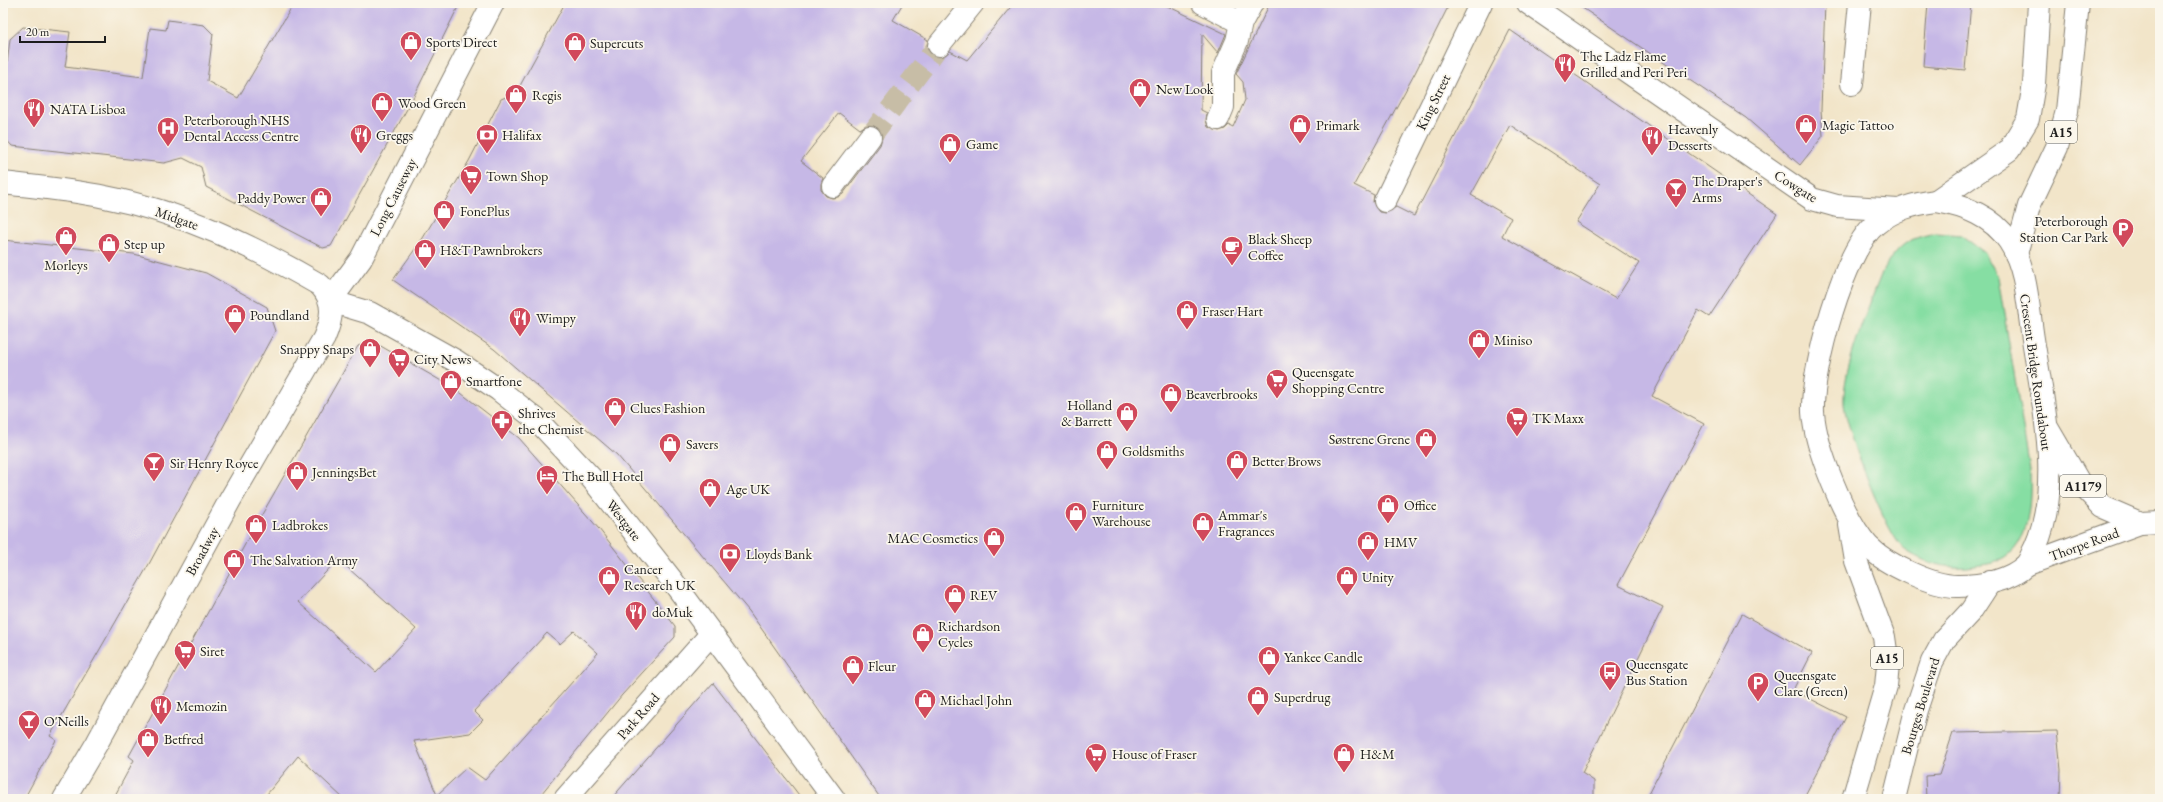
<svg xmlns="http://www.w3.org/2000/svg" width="2163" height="802" font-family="'EB Garamond',serif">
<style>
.green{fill:#86dea3;stroke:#517d60}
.building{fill:#c6b8e6;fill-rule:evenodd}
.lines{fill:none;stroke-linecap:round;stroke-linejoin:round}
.pedestrian-tunnel{stroke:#c7bda6;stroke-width:22;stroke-dasharray:22 11;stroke-linecap:butt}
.pedestrian-casing{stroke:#878072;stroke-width:24}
.minor-casing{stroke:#878072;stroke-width:24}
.primary-casing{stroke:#878072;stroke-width:24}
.pedestrian{stroke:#fff;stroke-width:22}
.minor{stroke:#fff;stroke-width:22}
.primary{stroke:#fff;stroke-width:22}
.labels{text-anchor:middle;stroke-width:3.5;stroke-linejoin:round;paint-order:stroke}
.shield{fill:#fbf7ec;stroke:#5f5e5a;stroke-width:1}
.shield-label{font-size:13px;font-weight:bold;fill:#1c1c1c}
.poi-label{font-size:14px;fill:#1c1c1c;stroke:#fbf7ec;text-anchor:start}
.street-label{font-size:14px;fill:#1c1c1c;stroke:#fbf7ec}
</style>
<rect width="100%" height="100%" fill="#fbf7ec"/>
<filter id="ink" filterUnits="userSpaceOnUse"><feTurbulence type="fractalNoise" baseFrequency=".025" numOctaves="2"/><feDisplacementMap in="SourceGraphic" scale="8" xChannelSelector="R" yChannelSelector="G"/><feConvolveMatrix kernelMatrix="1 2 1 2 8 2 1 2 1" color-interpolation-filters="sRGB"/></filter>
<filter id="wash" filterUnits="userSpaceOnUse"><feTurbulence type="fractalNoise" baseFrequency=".012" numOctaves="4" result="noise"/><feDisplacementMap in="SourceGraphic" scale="16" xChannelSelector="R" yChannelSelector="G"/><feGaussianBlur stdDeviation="0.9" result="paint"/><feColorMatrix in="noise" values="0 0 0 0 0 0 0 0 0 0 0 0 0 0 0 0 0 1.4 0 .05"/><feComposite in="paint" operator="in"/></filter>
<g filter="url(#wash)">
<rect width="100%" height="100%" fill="#f2e5c9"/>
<path class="green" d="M1936 233 1961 235 1985 253 1998 277 2030 470C2031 498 2031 547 2000 560 1990 565 1979 565 1968 567 1947 569 1922 562 1905 550 1887 538 1845 426 1844 403 1842 369 1870 303 1883 270 1900 244 1906 239 1936 233Z"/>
<g id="blocks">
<g class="building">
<path d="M294 3H460L412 100 331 246 323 248 206 187 201 167 183 158 164 163 12 146 3 136V98L10 39 23 27 70 32 65 67 143 77 150 28 166 30 168 20 204 25 213 34 207 81 238 98Z"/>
<path d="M565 3H903L893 20 928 40 927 49 931 55 943 57 950 51 967 60 1014 3H1161L1226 34 1218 53 1202 34 1201 110 1207 113 1206 120 1208 127 1219 131 1225 129 1229 125 1233 127 1245 100 1243 82 1236 74 1270 3H1450L1415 73 1354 185 1374 195 1373 202 1379 212 1386 213 1396 207 1414 216 1510 30 1777 214 1709 317 1698 310 1652 396 1704 424 1618 585 1663 607 1582 773 1594 781V799H881L749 611 617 455 494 349 393 280 423 238 469 161 501 99 516 93ZM839 113 860 129 866 125 877 127 881 132 882 138 880 145 843 194 838 197 832 198 826 196 821 190V184L823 178 801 161ZM1510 125 1600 184 1576 222 1639 263 1616 299 1502 236 1511 218 1471 195Z"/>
<path d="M1575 3H1825L1821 110 1823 136 1800 165 1746 118Z"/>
<path d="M1928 3H1971L1965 70 1923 66Z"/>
<path d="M3 240 134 254 206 273 267 307 275 331 149 564 50 736 56 740 24 799H3Z"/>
<path d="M372 341 457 390 519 438 599 529 675 626V637L622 695 537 799H344L298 756 263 799H113L134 760 129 756 248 539 358 346ZM338 559 416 629 376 672 298 602ZM574 631 598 653 485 780 467 767 437 795 414 741 470 733 483 720 474 711 547 633 560 644Z"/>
<path d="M1742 614 1812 653 1793 690 1846 717 1803 799H1646Z"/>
<path d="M713 683 802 799H611Z"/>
<path d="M2057 731 2061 770 2060 799H1926L1925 776 1939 775 1953 733Z"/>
</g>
</g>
</g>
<g filter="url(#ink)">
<use href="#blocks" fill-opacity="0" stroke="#878072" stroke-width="1"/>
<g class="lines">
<path class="pedestrian-tunnel" d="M870 137 939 45"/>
<g class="pedestrian-casing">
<g id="pedestrian">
<path d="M1203 3 1241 23"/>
<path d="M939 45 973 3"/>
<path d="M1218 119 1223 107V73L1237 41 1241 23 1252 3"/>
<path d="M833 186 870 137"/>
<path d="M330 301 361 259 493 3"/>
</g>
</g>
<g class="minor-casing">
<g id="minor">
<path d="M1528 3 1812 199 1837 206 1898 210"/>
<path d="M1852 84 1860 3"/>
<path d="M3 183C37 187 72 190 105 197 182 212 253 246 320 285 336 302 332 319 324 338L230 500 97 743 64 799"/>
<path d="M1385 201 1481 3"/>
<path d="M330 301 370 313 456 361 499 390 537 420 593 480 671 579 834 799"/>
<path d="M565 799 711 634"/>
</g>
</g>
<g class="primary-casing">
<g id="primary">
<path d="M1936 201C1965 206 1992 216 2009 241 2027 268 2028 307 2033 339 2043 403 2063 486 2035 548 2032 553 2030 561 2026 565 2010 581 1981 586 1959 586 1934 587 1885 564 1868 546 1845 521 1815 447 1813 412 1811 371 1844 249 1876 224 1894 209 1914 204 1936 201Z"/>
<path d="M1936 201 2009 150 2028 119 2034 84 2039 3"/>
<path d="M2016 254 2029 206 2057 147 2067 111 2078 3"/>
<path d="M2048 429 2079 482 2103 507 2140 523"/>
<path d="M1850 525 1856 561 1884 637 1888 665 1886 686 1853 799"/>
<path d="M2028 564 2140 523 2160 522"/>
<path d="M1894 799 1916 710 1932 662 1944 640 1971 611 1990 582"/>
</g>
</g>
<use href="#pedestrian" class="pedestrian"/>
<use href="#minor" class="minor"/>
<use href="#primary" class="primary"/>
</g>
</g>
<defs>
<g id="shop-pin" transform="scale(1.15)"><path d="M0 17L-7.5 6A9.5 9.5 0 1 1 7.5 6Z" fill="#d1495b" stroke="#fbf7ec"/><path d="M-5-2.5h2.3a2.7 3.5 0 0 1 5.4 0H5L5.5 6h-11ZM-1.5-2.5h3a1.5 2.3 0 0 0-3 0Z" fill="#fff"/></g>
<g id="restaurant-pin" transform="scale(1.15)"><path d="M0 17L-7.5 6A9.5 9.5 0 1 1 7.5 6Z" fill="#d1495b" stroke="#fbf7ec"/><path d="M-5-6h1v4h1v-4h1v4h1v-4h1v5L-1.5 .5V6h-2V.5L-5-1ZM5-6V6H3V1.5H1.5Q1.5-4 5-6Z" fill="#fff"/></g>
<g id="hospital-pin" transform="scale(1.15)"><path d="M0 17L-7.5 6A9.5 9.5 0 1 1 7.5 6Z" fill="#d1495b" stroke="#fbf7ec"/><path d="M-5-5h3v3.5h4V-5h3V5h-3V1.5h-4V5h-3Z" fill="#fff"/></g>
<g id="bank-pin" transform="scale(1.15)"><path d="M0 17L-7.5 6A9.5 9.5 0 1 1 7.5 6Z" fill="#d1495b" stroke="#fbf7ec"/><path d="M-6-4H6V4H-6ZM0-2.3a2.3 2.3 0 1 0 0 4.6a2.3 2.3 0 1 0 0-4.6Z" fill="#fff"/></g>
<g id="supermarket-pin" transform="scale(1.15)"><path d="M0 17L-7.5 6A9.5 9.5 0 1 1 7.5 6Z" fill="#d1495b" stroke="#fbf7ec"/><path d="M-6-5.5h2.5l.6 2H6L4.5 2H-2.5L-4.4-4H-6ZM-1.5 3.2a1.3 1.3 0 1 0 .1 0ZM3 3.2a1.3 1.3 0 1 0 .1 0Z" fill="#fff"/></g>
<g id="bar-pin" transform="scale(1.15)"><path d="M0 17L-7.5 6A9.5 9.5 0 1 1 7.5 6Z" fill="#d1495b" stroke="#fbf7ec"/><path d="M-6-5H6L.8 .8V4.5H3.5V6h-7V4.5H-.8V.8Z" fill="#fff"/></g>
<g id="parking-pin" transform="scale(1.15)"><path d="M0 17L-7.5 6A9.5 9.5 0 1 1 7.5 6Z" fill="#d1495b" stroke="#fbf7ec"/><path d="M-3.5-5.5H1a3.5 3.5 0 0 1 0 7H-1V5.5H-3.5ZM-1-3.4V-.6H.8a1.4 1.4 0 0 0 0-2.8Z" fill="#fff"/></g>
<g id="cafe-pin" transform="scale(1.15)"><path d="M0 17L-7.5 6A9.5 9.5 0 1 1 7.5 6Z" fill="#d1495b" stroke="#fbf7ec"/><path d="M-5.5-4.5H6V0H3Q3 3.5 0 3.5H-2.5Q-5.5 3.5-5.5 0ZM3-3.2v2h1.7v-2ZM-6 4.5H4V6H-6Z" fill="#fff"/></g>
<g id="pharmacy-pin" transform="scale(1.15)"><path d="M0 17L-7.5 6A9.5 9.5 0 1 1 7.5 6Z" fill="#d1495b" stroke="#fbf7ec"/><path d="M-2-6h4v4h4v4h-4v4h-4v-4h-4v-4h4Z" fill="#fff"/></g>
<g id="hotel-pin" transform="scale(1.15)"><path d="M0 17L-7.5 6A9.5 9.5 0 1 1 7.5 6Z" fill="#d1495b" stroke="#fbf7ec"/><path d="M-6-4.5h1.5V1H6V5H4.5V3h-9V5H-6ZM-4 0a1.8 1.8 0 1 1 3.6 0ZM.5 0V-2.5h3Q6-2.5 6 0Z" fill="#fff"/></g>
<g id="bus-pin" transform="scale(1.15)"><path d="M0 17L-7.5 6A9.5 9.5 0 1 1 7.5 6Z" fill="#d1495b" stroke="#fbf7ec"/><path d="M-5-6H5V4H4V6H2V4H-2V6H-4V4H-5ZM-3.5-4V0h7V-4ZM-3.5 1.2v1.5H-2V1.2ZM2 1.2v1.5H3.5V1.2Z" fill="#fff"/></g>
</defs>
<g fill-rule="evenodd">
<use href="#shop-pin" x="411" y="42"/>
<use href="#shop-pin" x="575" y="43"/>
<use href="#restaurant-pin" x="1565" y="64"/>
<use href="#shop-pin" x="1140" y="89"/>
<use href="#shop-pin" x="516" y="95"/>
<use href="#shop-pin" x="382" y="103"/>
<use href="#restaurant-pin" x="34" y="109"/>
<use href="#shop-pin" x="1300" y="125"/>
<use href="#shop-pin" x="1806" y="125"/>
<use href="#hospital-pin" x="168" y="128"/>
<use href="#restaurant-pin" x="361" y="135"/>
<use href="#bank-pin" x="487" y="135"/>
<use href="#restaurant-pin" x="1652" y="137"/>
<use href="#shop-pin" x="950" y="144"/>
<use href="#supermarket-pin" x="471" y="176"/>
<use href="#bar-pin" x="1676" y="189"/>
<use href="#shop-pin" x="321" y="198"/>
<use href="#shop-pin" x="444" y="211"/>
<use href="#parking-pin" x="2123" y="229"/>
<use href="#shop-pin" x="66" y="237"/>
<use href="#shop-pin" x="109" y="244"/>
<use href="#cafe-pin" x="1232" y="247"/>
<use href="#shop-pin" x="425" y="250"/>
<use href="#shop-pin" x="1187" y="311"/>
<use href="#shop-pin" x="235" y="315"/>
<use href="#restaurant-pin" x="520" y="318"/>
<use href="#shop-pin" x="1479" y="340"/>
<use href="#shop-pin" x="370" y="349"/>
<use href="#supermarket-pin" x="399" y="359"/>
<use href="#supermarket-pin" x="1277" y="380"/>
<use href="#shop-pin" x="451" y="381"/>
<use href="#shop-pin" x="1171" y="394"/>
<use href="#shop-pin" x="615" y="408"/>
<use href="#shop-pin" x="1127" y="413"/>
<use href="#supermarket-pin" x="1517" y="418"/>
<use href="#pharmacy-pin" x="502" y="421"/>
<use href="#shop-pin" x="1426" y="439"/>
<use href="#shop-pin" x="670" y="444"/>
<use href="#shop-pin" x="1107" y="451"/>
<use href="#shop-pin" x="1237" y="461"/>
<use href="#bar-pin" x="154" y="463"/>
<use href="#shop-pin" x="297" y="472"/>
<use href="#hotel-pin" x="547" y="476"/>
<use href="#shop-pin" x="710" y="489"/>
<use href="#shop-pin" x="1388" y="505"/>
<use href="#shop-pin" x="1076" y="513"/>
<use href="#shop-pin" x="1203" y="523"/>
<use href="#shop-pin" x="256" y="525"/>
<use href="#shop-pin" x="994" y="538"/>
<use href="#shop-pin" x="1368" y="542"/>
<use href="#bank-pin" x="730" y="554"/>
<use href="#shop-pin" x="234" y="560"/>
<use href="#shop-pin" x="609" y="577"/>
<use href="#shop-pin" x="1347" y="577"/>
<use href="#shop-pin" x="955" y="595"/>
<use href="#restaurant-pin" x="636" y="612"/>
<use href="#shop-pin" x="923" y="634"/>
<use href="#supermarket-pin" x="185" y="651"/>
<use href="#shop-pin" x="1269" y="657"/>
<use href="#shop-pin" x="853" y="666"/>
<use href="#bus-pin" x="1610" y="672"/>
<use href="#parking-pin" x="1758" y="683"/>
<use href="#shop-pin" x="1258" y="697"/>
<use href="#shop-pin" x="925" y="700"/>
<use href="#restaurant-pin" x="161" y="706"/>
<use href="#bar-pin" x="29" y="721"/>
<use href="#shop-pin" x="148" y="739"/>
<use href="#supermarket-pin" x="1096" y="754"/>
<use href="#shop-pin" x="1344" y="754"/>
</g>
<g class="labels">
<g class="shield">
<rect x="2045" y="121" width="32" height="22" rx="3"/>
<rect x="2060" y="475" width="46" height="22" rx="3"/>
<rect x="1871" y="647" width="32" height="22" rx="3"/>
</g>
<g class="shield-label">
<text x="2061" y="137">A15</text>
<text x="2083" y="491">A1179</text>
<text x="1887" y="663">A15</text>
</g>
<g class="poi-label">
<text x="426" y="47">Sports Direct</text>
<text x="590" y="48">Supercuts</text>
<text x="1580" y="61">The Ladz Flame<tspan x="1580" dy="16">Grilled and Peri Peri</tspan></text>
<text x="1156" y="94">New Look</text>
<text x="532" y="100">Regis</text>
<text x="398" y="108">Wood Green</text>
<text x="50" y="114">NATA Lisboa</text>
<text x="184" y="125">Peterborough NHS<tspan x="184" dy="16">Dental Access Centre</tspan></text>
<text x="1316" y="130">Primark</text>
<text x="1822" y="130">Magic Tattoo</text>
<text x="1668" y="134">Heavenly<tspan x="1668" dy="16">Desserts</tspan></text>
<text x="376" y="140">Greggs</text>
<text x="502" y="140">Halifax</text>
<text x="966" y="149">Game</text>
<text x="486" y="181">Town Shop</text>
<text x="1692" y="186">The Draper's<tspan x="1692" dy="16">Arms</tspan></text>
<text x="306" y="203" text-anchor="end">Paddy Power</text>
<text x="460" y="216">FonePlus</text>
<text x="2108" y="226" text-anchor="end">Peterborough<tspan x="2108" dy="16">Station Car Park</tspan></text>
<text x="1248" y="244">Black Sheep<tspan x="1248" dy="16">Coffee</tspan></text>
<text x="124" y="249">Step up</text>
<text x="440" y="255">H&amp;T Pawnbrokers</text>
<text x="66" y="270" text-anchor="middle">Morleys</text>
<text x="1202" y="316">Fraser Hart</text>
<text x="250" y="320">Poundland</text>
<text x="536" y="323">Wimpy</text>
<text x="1494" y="345">Miniso</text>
<text x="354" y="354" text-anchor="end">Snappy Snaps</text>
<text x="414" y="364">City News</text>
<text x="1292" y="377">Queensgate<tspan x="1292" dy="16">Shopping Centre</tspan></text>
<text x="466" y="386">Smartfone</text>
<text x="1186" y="399">Beaverbrooks</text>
<text x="1112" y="410" text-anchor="end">Holland<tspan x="1112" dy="16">&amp; Barrett</tspan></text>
<text x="630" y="413">Clues Fashion</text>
<text x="518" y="418">Shrives<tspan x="518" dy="16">the Chemist</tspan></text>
<text x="1532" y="423">TK Maxx</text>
<text x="1410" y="444" text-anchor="end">Søstrene Grene</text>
<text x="686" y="449">Savers</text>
<text x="1122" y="456">Goldsmiths</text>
<text x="1252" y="466">Better Brows</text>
<text x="170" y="468">Sir Henry Royce</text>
<text x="312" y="477">JenningsBet</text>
<text x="562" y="481">The Bull Hotel</text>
<text x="726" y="494">Age UK</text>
<text x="1092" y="510">Furniture<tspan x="1092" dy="16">Warehouse</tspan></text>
<text x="1404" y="510">Office</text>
<text x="1218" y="520">Ammar's<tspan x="1218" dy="16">Fragrances</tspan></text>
<text x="272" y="530">Ladbrokes</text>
<text x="978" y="543" text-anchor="end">MAC Cosmetics</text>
<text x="1384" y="547">HMV</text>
<text x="746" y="559">Lloyds Bank</text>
<text x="250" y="565">The Salvation Army</text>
<text x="624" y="574">Cancer<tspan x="624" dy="16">Research UK</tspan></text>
<text x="1362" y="582">Unity</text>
<text x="970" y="600">REV</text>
<text x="652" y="617">doMuk</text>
<text x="938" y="631">Richardson<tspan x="938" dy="16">Cycles</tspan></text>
<text x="200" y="656">Siret</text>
<text x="1284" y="662">Yankee Candle</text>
<text x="1626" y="669">Queensgate<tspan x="1626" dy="16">Bus Station</tspan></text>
<text x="868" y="671">Fleur</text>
<text x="1774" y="680">Queensgate<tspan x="1774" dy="16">Clare (Green)</tspan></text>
<text x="1274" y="702">Superdrug</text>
<text x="940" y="705">Michael John</text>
<text x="176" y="711">Memozin</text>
<text x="44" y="726">O'Neills</text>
<text x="164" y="744">Betfred</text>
<text x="1112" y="759">House of Fraser</text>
<text x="1360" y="759">H&amp;M</text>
</g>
<g class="street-label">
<text transform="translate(1433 102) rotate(-64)" y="5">King Street</text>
<text transform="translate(1796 186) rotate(32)" y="5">Cowgate</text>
<text transform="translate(393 197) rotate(-63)" y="5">Long Causeway</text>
<text transform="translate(177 218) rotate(19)" y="5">Midgate</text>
<text transform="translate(2036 372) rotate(82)" y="5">Crescent Bridge Roundabout</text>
<text transform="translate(624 520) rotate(52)" y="5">Westgate</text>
<text transform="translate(2084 544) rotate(-20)" y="5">Thorpe Road</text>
<text transform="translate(202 551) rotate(-61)" y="5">Broadway</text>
<text transform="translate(1920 706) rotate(-73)" y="5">Bourges Boulevard</text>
<text transform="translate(638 716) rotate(-49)" y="5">Park Road</text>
</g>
</g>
<rect width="2163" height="802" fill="none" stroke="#fbf7ec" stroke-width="16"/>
<path d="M20 36v6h85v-6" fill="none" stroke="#1c1c1c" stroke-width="2"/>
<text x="26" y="36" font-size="12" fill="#1c1c1c" stroke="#fbf7ec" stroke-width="3" paint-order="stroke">20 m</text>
</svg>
